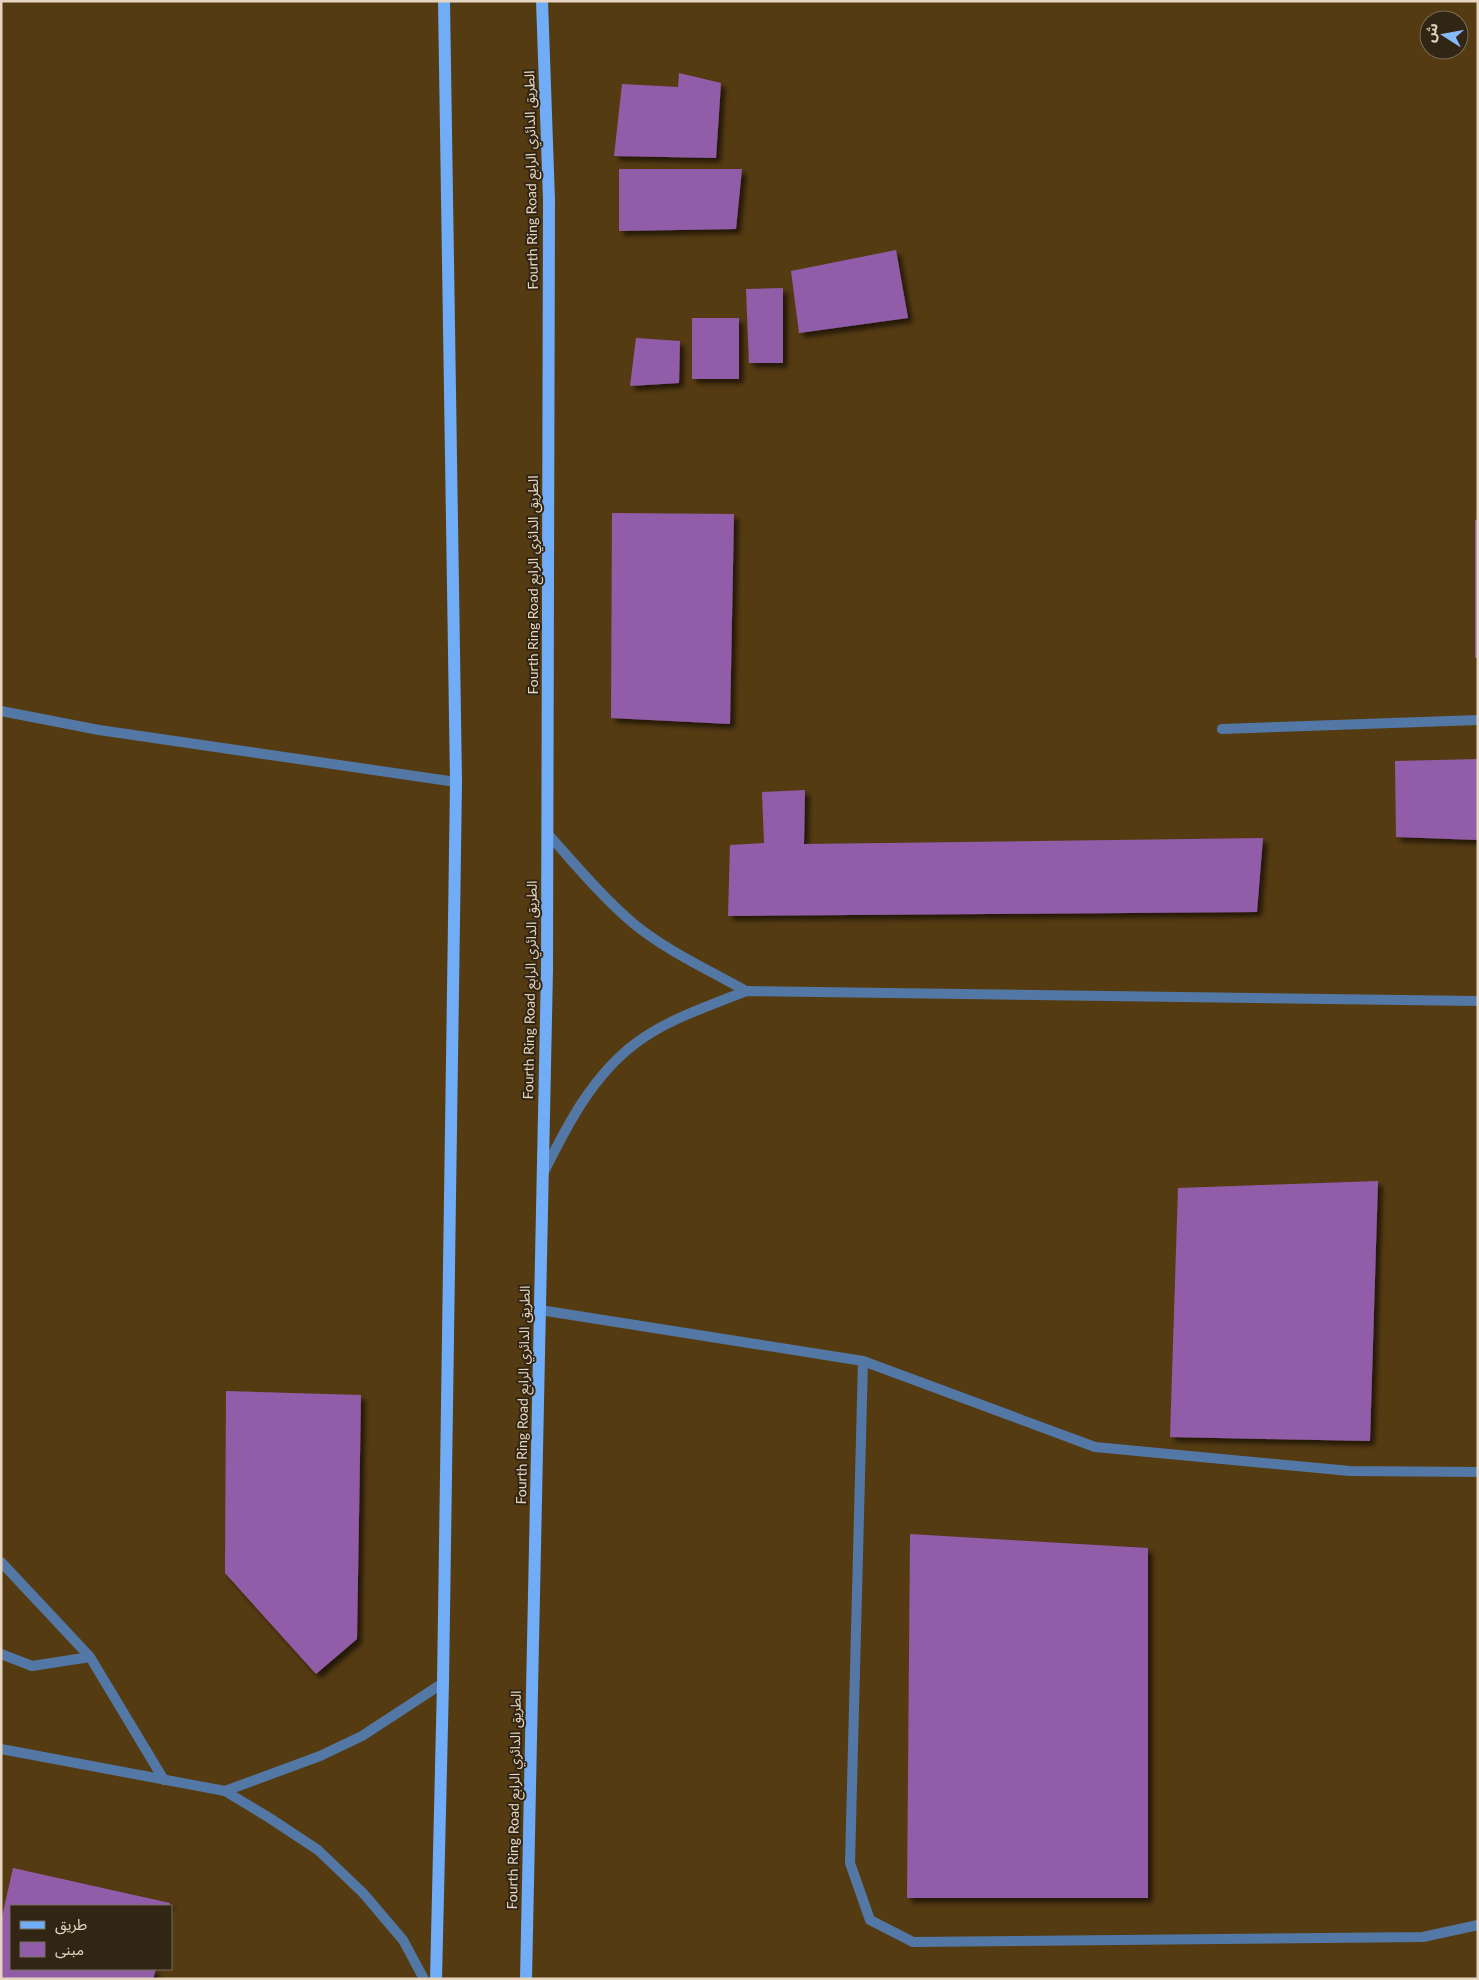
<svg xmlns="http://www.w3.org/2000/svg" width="1479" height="1980" font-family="Lato,'Noto Sans Arabic',sans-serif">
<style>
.building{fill:#915da9;filter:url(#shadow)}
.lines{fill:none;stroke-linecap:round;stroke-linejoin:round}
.service{stroke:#5378a6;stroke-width:10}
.minor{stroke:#5378a6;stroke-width:10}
.primary{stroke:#71acf7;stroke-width:12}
.labels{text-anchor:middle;stroke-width:4;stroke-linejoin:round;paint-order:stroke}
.street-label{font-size:14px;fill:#e6d6c1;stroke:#312514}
</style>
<defs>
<filter id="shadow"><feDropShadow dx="4.5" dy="4.5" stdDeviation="2.5" flood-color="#0009"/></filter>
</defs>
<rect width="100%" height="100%" fill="#553b12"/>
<g class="building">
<path d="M679 73 721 83 716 158 614 156 622 84 678 87Z"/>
<path d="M619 169H742L736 229 619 231Z"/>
<path d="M896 250 908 318 799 333 791 271Z"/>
<path d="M783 288V363H749L746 289Z"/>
<rect x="692" y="318" width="47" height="61"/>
<path d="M636 338 680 341 679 383 630 386Z"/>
<path d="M612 513 734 514 730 724 611 718Z"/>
<path d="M1478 519V658H1475V520Z"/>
<path d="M1478 759V840L1396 837 1395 761Z"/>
<path d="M805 790 804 844 1263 838 1257 912 728 916 730 845 764 843 762 792Z"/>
<path d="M1378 1181 1370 1441 1170 1437 1178 1188Z"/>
<path d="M226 1391 361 1395 357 1639 316 1674 225 1573Z"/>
<path d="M910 1534 1148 1548V1898H907Z"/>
<path d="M13 1868 170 1903V1906H11V1969H156L153 1979H1V1921Z"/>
</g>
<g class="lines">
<g class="service">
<path d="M1222 729 1478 720"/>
<path d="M540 1310 863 1361 1095 1447 1350 1471 1478 1472"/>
<path d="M863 1361 850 1863 870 1920 913 1942 1423 1937 1478 1925"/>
<path d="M1 1562 90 1657 164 1780"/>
<path d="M1 1654 32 1666 90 1657"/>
</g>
<g class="minor">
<path d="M1 711 99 730 456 782"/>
<path d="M547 833C575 864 602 897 634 924 667 951 709 970 746 991"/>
<path d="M544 1172C567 1125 593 1075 636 1043 668 1019 709 1006 746 991L1478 1001"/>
<path d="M1 1749 225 1791 268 1817 318 1850 363 1893 403 1940 424 1979"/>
<path d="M225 1791 320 1756 362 1736 443 1683"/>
</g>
<g class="primary">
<path d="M436 1979 443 1683 456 782 444 1"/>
<path d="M526 1979 547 970 549 200 542 1"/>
</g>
</g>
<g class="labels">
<g class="street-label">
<text transform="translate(531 180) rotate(-91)" y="5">Fourth Ring Road الطريق الدائري الرابع</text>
<text transform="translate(533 585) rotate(-90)" y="5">Fourth Ring Road الطريق الدائري الرابع</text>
<text transform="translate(530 990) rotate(-89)" y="5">Fourth Ring Road الطريق الدائري الرابع</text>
<text transform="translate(523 1395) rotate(-89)" y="5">Fourth Ring Road الطريق الدائري الرابع</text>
<text transform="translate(514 1800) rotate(-89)" y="5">Fourth Ring Road الطريق الدائري الرابع</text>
</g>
</g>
<rect width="1479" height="1980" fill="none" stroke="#e6d6c1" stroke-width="5"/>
<rect x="10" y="1905" width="162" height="65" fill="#312514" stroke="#796c59"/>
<rect x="20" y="1921" width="25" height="8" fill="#71acf7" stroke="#796c59"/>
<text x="55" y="1930" font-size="15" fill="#e6d6c1">طريق</text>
<rect x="20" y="1942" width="25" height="15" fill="#915da9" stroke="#796c59"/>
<text x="55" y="1955" font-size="15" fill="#e6d6c1">مبنى</text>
<g transform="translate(1444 35) rotate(281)"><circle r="24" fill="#312514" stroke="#796c59"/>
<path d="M0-4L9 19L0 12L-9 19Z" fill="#87bbfc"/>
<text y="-8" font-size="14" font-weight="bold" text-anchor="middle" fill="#e6d6c1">ش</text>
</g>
</svg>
